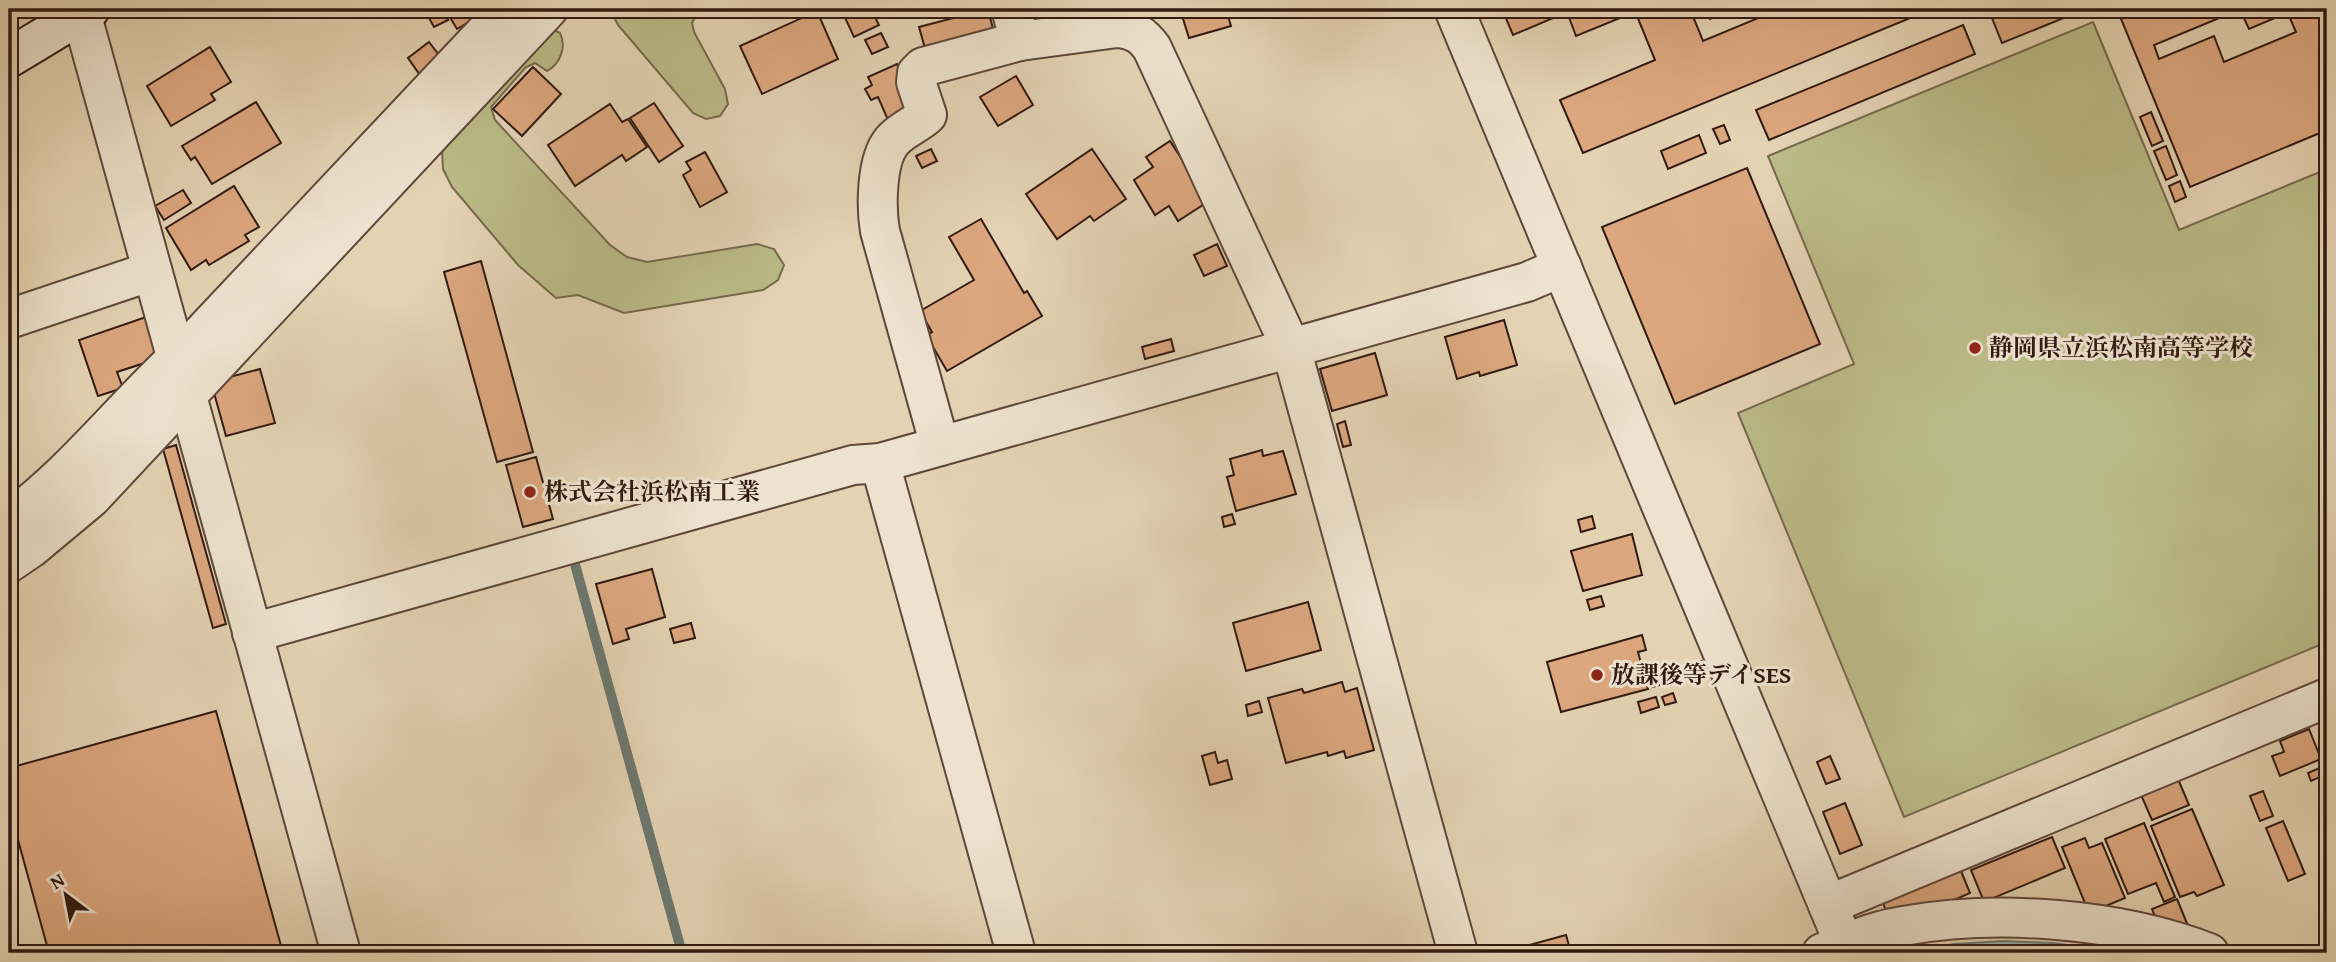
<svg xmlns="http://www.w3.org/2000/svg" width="2336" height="962" font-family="'Gentium Book Plus','Noto Serif JP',serif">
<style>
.green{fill:#babb88;stroke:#766a4d;stroke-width:2}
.water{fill:#95b7b1;stroke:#6d7871;stroke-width:2}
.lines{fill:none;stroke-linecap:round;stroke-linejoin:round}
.stream{stroke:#6d7871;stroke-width:10}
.building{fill:#dca77f;stroke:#311a12;stroke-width:2}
.minor-casing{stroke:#5e483a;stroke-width:42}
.tertiary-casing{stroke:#5e483a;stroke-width:42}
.secondary-casing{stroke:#311a12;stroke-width:42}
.minor{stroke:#ede2ce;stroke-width:38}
.tertiary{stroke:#ede2ce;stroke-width:38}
.secondary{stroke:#ede2ce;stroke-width:38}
.poi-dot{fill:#8f2418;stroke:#ede2ce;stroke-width:2.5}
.labels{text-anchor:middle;stroke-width:6;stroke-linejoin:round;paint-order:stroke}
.poi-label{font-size:24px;font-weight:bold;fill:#311a12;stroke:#ede2ce;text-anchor:start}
</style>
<rect width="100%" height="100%" fill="#e4d3b3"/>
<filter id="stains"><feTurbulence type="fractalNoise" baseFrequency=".00286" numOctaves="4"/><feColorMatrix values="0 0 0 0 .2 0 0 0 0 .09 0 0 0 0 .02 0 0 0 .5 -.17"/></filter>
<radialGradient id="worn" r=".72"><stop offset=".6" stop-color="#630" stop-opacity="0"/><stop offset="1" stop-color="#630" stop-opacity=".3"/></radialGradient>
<g class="green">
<path d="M613 9H703L697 14 692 23 694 32 725 89 728 104 720 116 706 119 693 113 618 25 612 13Z"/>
<path d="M2093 22 2179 230 2327 169V642L1904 817 1738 413 1854 364 1768 156Z"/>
<path d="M554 30 560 33C567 47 560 64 547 71L535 63 526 67 491 107 495 120 610 245 627 257 647 262 757 244 774 249 784 265 778 280 763 290 624 313 578 295 556 298 518 265 452 187 443 169 442 150Z"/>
</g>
<path class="water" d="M2004 941 2053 943 2126 953H1893L1955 944Z"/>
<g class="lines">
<path class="stream" d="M573 557 682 953"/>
</g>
<g class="building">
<path d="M424 9H441L448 20 434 27Z"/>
<path d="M445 9H470L476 18 457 29Z"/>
<path d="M841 9H871L879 25 854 37Z"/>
<path d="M944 9H973L958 14 956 10 946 14Z"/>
<path d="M988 9 994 33 926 52 919 27Z"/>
<path d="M1180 9H1226L1231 26 1189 38Z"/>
<path d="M1502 9H1642L1576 36 1567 12 1513 35Z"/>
<path d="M1654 9H1690L1703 41 1780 9H1932L1583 153 1560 100 1655 60 1637 16Z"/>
<path d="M1706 9H1722L1724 13 1710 19Z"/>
<path d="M2001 9H2074L2076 13 2002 43 1990 13Z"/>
<path d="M2117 9H2241L2154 45 2159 59 2214 36 2224 62 2296 32 2286 9H2327V130L2190 187Z"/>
<path d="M2262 9H2279L2282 15 2249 29 2243 16Z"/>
<path d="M817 11 838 59 762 94 740 46Z"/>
<path d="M1963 25 1975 54 1769 140 1756 110Z"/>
<path d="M881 33 888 47 872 54 865 40Z"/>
<path d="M429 42 442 59 420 75 408 58Z"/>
<path d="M210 47 231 82 211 94 215 100 171 126 147 86Z"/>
<path d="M897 64 916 107 888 120 878 97 871 100 865 89 872 85 868 77Z"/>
<path d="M533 67 561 94 522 136 493 109Z"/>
<path d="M1016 76 1033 105 998 126 980 97Z"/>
<path d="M256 102 281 143 212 184 195 157 191 160 182 146Z"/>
<path d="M654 103 683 146 659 162 630 118Z"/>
<path d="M610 104 622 122 628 119 647 147 626 161 622 155 575 186 548 145Z"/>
<path d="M2151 112 2163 141 2152 146 2140 117Z"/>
<path d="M1724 125 1730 140 1720 144 1713 129Z"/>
<path d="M1699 135 1706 153 1668 169 1661 151Z"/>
<path d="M1170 141 1209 201 1178 221 1169 206 1155 215 1134 180 1153 167 1146 157Z"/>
<path d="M2166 146 2177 175 2166 180 2154 151Z"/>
<path d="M931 149 937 161 922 168 916 156Z"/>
<path d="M1092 149 1126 199 1094 221 1090 216 1057 239 1026 194Z"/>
<path d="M705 152 727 192 700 207 683 175 691 170 686 162Z"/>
<path d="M1747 168 1820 344 1675 404 1602 227Z"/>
<path d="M2180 181 2186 197 2175 202 2169 186Z"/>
<path d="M234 186 259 227 245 235 249 241 209 265 206 260 191 270 166 228Z"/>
<path d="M183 190 191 203 164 220 155 206Z"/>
<path d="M981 219 1024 293 1027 291 1042 316 947 371 926 335 932 332 920 311 974 280 949 237Z"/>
<path d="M1217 244 1227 266 1204 276 1194 255Z"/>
<path d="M481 261 533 452 497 462 444 272Z"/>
<path d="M146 317 160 358 117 372 123 388 98 396 79 340Z"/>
<path d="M1504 320 1517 365 1480 376 1479 372 1457 379 1445 337Z"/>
<path d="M1171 339 1174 351 1145 359 1142 347Z"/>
<path d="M1375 353 1387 395 1332 411 1320 369Z"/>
<path d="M260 369 275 423 226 436 211 382Z"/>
<path d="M1345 421 1351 445 1343 447 1337 424Z"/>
<path d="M176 445 226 624 213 628 163 449Z"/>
<path d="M1262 450 1263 456 1283 451 1296 494 1236 511 1227 477 1234 475 1230 459Z"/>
<path d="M536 457 553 519 523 527 506 465Z"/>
<path d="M1232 514 1235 524 1224 527 1222 517Z"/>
<path d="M1592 516 1595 528 1581 532 1578 520Z"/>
<path d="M1632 534 1642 575 1583 591 1571 551Z"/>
<path d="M652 569 665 617 626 629 629 639 613 644 596 584Z"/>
<path d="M1601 596 1604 606 1590 610 1587 600Z"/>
<path d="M1308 602 1321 650 1246 671 1233 623Z"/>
<path d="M691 623 695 638 674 643 670 629Z"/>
<path d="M1642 635 1646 650 1638 652 1648 689 1561 712 1547 662Z"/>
<path d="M1706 660 1709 672 1652 687 1649 676Z"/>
<path d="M1342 682 1345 692 1357 688 1374 750 1346 758 1344 751 1328 756 1327 752 1286 763 1268 698 1302 689 1304 693Z"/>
<path d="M1673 693 1676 702 1665 705 1662 697Z"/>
<path d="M1656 697 1659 707 1641 713 1638 702Z"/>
<path d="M1259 701 1262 712 1248 716 1246 705Z"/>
<path d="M216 711 283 953H49L9 807V768Z"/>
<path d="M2309 729 2321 759 2280 776 2272 756 2284 752 2280 741Z"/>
<path d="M1215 752 1218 763 1227 760 1232 779 1210 785 1202 756Z"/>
<path d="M1830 756 1840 779 1826 784 1817 762Z"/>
<path d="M2324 766 2327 774 2311 781 2308 773Z"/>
<path d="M2178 779 2189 805 2152 820 2141 795Z"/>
<path d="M2263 791 2273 816 2260 821 2250 796Z"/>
<path d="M1845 803 1862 845 1840 854 1823 812Z"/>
<path d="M2192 809 2224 885 2197 896 2194 892 2180 897 2151 826Z"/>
<path d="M2283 821 2305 874 2288 881 2266 828Z"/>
<path d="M2144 823 2175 897 2164 902 2156 883 2128 894 2105 839Z"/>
<path d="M2052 837 2065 868 1984 902 1971 870Z"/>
<path d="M2085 838 2089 848 2102 843 2125 898 2089 913 2062 847Z"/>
<path d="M1959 866 1970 893 1931 910 1890 921 1881 898Z"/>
<path d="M2177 899 2188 926 2158 924 2152 909Z"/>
<path d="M1566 935 1571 953H1500Z"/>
</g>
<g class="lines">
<g class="minor-casing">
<g id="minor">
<path d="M80 9 341 953"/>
<path d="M1011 9 1020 41 1117 28C1134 30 1142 34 1152 48L1291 348 1458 953"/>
<path d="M9 319 152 271"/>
<path d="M940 446 880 231C876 208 876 160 892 141 901 130 916 125 927 115L916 82 917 73 923 67 1020 41"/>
<path d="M880 463 1016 953"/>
<path d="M9 520C77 470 127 402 190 346L497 20 523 9"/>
<path d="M9 563 31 548 91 498 548 9"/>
<path d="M252 633 853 465 880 463 1527 282 1562 267"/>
<path d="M1828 905 2327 698"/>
<path d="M1822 953C1848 943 1874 930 1903 926 1998 909 2118 918 2209 953"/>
</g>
</g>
<g class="tertiary-casing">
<path id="tertiary" d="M1454 9 1848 953"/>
</g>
<g class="secondary-casing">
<path id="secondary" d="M9 58 90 9"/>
</g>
<use href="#minor" class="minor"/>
<use href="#tertiary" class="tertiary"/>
<use href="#secondary" class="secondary"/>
</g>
<g class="poi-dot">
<circle cx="1975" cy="348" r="7"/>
<circle cx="530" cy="492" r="7"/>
<circle cx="1597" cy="675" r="7"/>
</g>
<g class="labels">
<g class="poi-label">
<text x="1989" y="356">静岡県立浜松南高等学校</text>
<text x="544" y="500">株式会社浜松南工業</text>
<text x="1611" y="683">放課後等デイSES</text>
</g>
</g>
<rect width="2336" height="962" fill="none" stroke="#e4d3b3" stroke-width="35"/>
<rect x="10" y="10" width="2315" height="941" fill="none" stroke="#311a12" stroke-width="3.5"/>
<rect x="18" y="18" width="2301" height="927" fill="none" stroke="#311a12" stroke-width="2"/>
<g transform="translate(66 895) rotate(328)" stroke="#ede2ce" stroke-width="5" paint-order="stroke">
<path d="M0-5L12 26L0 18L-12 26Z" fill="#311a12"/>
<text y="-10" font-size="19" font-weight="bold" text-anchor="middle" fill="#311a12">N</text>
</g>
<rect width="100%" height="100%" filter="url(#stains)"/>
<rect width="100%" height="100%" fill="url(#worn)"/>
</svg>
